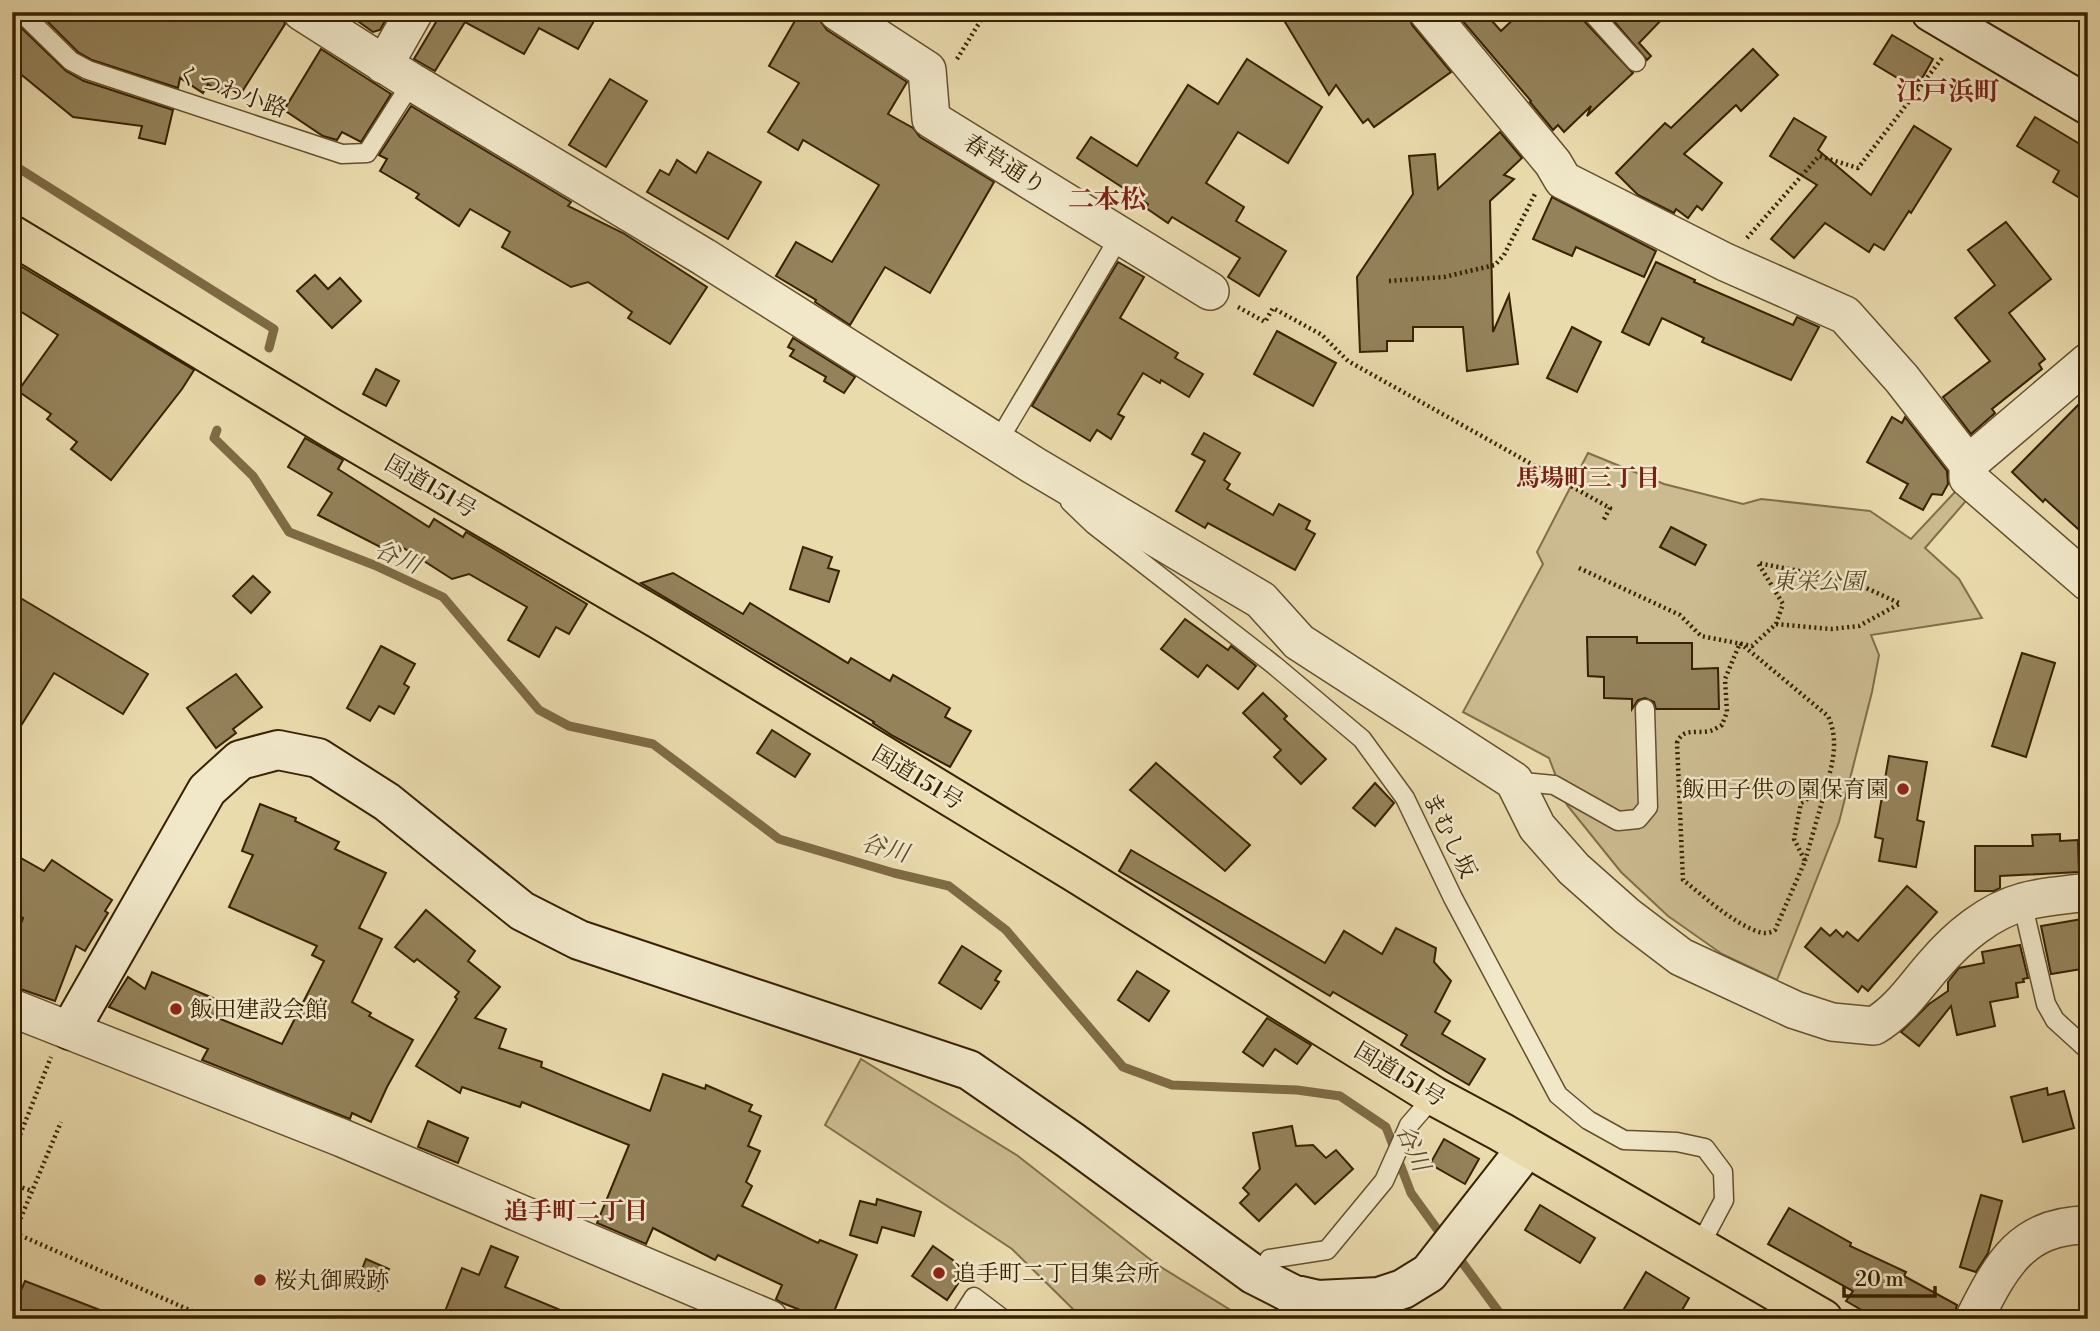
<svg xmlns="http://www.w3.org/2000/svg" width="2100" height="1331" font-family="'Libre Bodoni','Noto Serif JP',serif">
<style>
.green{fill:#ccbb90;stroke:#826e48;stroke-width:2}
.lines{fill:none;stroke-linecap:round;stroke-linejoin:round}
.stream{stroke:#7e6b45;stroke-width:9}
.building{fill:#94825a;stroke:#372101;stroke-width:2}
.lane-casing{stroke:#64502c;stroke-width:21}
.street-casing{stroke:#64502c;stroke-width:40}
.secondary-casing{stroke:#372101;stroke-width:42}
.highway-casing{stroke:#372101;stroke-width:42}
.path{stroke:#372101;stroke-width:4.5;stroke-dasharray:2 3.5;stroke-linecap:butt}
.lane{stroke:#f1e8ca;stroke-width:18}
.street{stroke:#f1e8ca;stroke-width:37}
.secondary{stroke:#f1e8ca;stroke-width:38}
.highway{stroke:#eadbad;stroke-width:38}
.poi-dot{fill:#8f2418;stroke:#f1e8ca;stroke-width:2.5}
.labels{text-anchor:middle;stroke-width:5;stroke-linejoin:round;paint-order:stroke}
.street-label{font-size:23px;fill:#372101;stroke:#f1e8ca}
.park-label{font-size:23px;font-style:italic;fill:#5c4825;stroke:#f1e8ca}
.poi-label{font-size:23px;fill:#372101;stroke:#f1e8ca;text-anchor:start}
.neighbourhood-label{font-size:24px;font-weight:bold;fill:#7a1f14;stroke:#f1e8ca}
.water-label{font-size:24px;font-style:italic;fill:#604c29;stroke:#f1e8ca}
.quarter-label{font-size:26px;font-weight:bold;fill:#7a1f14;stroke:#f1e8ca}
</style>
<rect width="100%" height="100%" fill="#eadbad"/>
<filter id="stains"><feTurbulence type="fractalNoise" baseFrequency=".00286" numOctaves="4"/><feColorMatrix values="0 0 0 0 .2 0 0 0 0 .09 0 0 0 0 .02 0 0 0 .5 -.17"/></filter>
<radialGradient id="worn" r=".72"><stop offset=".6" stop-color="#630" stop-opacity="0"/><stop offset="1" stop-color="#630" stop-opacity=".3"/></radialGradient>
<g class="green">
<path d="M1588 453 1664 484 1743 504 1761 499 1870 511 1911 539 1968 478 1978 487 1925 548 1959 579 1982 618 1871 635 1879 655 1872 692 1839 822 1777 980 1722 954 1668 916 1621 872 1567 805 1549 758 1463 712 1543 564 1537 552Z"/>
<path d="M861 1059 1018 1156 1156 1264 1245 1319H1083L1012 1249 825 1125Z"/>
</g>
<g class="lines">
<g class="stream">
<path d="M12 164 274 329 269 348"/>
<path d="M217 430 214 438 253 476 289 532 374 565 443 597 539 710 569 726 653 744 779 839 894 873 949 886 1006 930 1123 1067 1172 1085 1297 1090 1340 1096 1386 1127 1411 1193 1445 1240"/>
<path d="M1456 1254 1504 1319"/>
</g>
</g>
<g class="building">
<path d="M38 12H281L285 24 240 95 226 86 221 94 208 84 203 93 180 78 178 88 92 60 78 52Z"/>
<path d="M345 12H390L380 30 373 32Z"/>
<path d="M442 12H599L578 49 539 28 524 54 465 22 435 71 414 59Z"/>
<path d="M800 12H809L818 18 827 30 907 82 888 114 913 128 920 137 994 182 930 293 885 267 850 325 815 302 816 300 776 276 796 242 832 262 879 185 803 140 798 150 768 132 799 83 769 66Z"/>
<path d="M1279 12H1408L1412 25 1451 72 1374 127 1368 119 1363 123 1336 85 1329 95Z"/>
<path d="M1455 12H1484L1501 31 1521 12H1579L1583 20 1633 73 1587 116 1591 106 1564 132 1558 125 1553 130 1530 102 1531 101Z"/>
<path d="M1619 12H1669L1639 43 1651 56 1647 60 1612 19Z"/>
<path d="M12 19 66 71 84 81 173 110 165 144 139 138 142 126 73 117 12 67Z"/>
<path d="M1892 35 1933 59 1916 89 1874 64Z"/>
<path d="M321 49 391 94 361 142 342 132 337 140 323 136 284 110Z"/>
<path d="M1753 49 1778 75 1741 111 1736 105 1684 154 1722 183 1702 210 1697 206 1688 218 1676 209 1674 213 1638 195 1616 173 1665 123 1671 128Z"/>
<path d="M1247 59 1322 107 1288 163 1238 132 1206 183 1244 207 1236 221 1286 251 1259 296 1228 277 1240 258 1172 217 1168 223 1146 208 1148 204 1077 158 1091 137 1137 166 1188 85 1218 104Z"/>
<path d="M610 79 647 101 606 167 569 145Z"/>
<path d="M411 106 571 202 568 206 623 233 707 287 670 344 628 318 632 312 588 282 571 287 502 247 510 232 470 209 459 226 416 198 419 194 380 171 387 159 379 155Z"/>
<path d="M2035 117 2088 149V203L2053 182 2059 171 2017 146Z"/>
<path d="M1794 118 1826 137 1818 150 1871 195 1914 126 1951 149 1911 213 1909 211 1884 250 1874 244 1869 252 1825 223 1794 258 1771 239 1817 185 1770 156Z"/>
<path d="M1500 132 1522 158 1504 175 1514 179 1490 201 1493 332 1509 295 1518 364 1467 371 1463 327H1413V341H1387V351L1360 352 1357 277 1413 194 1409 156 1435 154 1438 189Z"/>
<path d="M708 152 761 182 728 239 647 192 660 170 669 175 677 160 696 173Z"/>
<path d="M1552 197 1656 251 1644 277 1576 247 1572 256 1533 239Z"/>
<path d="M2006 222 2051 279 2009 313 2045 359 2039 364 2042 369 1992 409 1995 413 1971 434 1943 397 1990 361 1955 318 1995 285 1968 250Z"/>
<path d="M12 261 194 370 182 389 111 480 71 449 77 442 47 419 51 414 18 391 58 335 12 306Z"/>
<path d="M1118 262 1144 277 1120 318 1178 353 1175 358 1203 374 1189 397 1161 380 1160 383 1143 373 1118 414 1124 417 1111 439 1097 430 1090 441 1032 406Z"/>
<path d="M1656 262 1695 280 1694 282 1793 325 1797 317 1819 327 1791 380 1702 342 1704 338 1662 318 1649 345 1622 332Z"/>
<path d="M315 275 328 289 340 278 361 301 332 328 297 291Z"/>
<path d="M1572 327 1601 342 1577 392 1547 378Z"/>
<path d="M1277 331 1336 363 1313 406 1254 374Z"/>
<path d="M793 338 855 377 844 393 824 381 826 377 790 356 794 350 788 347Z"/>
<path d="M376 369 399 381 386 406 363 394Z"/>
<path d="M2088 395V538L2045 499 2043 502 2012 472Z"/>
<path d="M1892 417 1902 423 1905 417 1947 471 1948 484 1942 495 1932 494 1923 510 1900 498 1908 484 1867 462Z"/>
<path d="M1204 433 1240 453 1224 480 1230 484 1227 489 1273 515 1279 504 1310 521 1306 529 1315 534 1295 570 1208 523 1205 528 1176 511 1205 461 1192 454Z"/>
<path d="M305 438 343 460 338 469 429 527 434 519 463 537 466 532 587 604 569 634 556 627 539 657 508 640 527 607 469 574 452 579 391 540 386 550 318 515 332 493 288 467Z"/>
<path d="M1671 527 1706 545 1695 565 1660 547Z"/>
<path d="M803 547 832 557 828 568 839 571 829 602 790 589Z"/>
<path d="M673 573 743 614 750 603 848 663 851 658 890 681 893 675 950 708 945 717 971 731 950 767 893 736 873 723 874 722 641 583Z"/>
<path d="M253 576 270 592 251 613 233 596Z"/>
<path d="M12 593 148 674 123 714 54 673 12 740Z"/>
<path d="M1185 619 1228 650 1231 646 1256 666 1238 689 1207 665 1198 677 1161 649Z"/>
<path d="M1587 637H1637V643H1692V669L1718 668 1719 709H1656L1654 702 1645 698 1638 700 1632 709V699L1604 698V677L1588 676Z"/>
<path d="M381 646 415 664 404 684 409 687 394 714 379 706 370 721 347 708Z"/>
<path d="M2022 653 2055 663 2026 757 1992 746Z"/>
<path d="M236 674 262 707 233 729 236 733 216 748 187 708Z"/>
<path d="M1263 693 1287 716 1284 719 1326 759 1301 784 1274 757 1281 750 1243 713Z"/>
<path d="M772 730 810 754 795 777 757 753Z"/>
<path d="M1889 756 1927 762 1917 820 1924 822 1916 867 1879 861 1883 839 1875 837Z"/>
<path d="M1156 763 1250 845 1225 871 1130 790Z"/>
<path d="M1375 783 1394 803 1375 826 1353 808Z"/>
<path d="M260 804 296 818 295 821 339 842 335 849 386 873 359 928 382 939 352 1002 371 1013 369 1016 413 1040 387 1087 371 1122 352 1113 350 1119 202 1060 208 1049 109 1007 128 977 145 989 152 972 220 1001 213 1016 282 1044 324 961 312 955 317 946 229 907 253 855 242 851Z"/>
<path d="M2060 834V841L2078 840 2079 872 2000 876V888L1994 891H1975V846H2033L2032 835Z"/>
<path d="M1131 850 1325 963 1344 931 1382 954 1396 928 1436 948 1434 962 1451 981 1435 1012 1450 1021 1442 1034 1485 1059 1469 1085 1401 1045 1407 1035 1333 992 1330 996 1119 871Z"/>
<path d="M12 853 44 871 52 860 112 900 105 911 108 913 85 951 76 946 55 1001 12 986V949L23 918 12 911Z"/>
<path d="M1907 886 1937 912 1868 991 1862 986 1858 992 1805 947 1821 928 1830 936 1836 930 1843 937 1847 932 1858 941Z"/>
<path d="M426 910 475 951 468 961 500 987 475 1018 506 1029 499 1048 542 1062 541 1067 650 1111 663 1074 705 1089 706 1085 752 1105 749 1111 761 1116 748 1146 760 1151 746 1182 752 1186 742 1206 818 1243 820 1240 857 1255 831 1319H823L780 1302 776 1299 782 1285 718 1255 715 1260 653 1228 646 1244 597 1223 629 1145 522 1102 520 1107 462 1087 460 1093 416 1066 457 999 455 997 459 992 417 959 414 962 395 947Z"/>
<path d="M2088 918V968L2051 974 2041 926Z"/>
<path d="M2020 945 2028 978 2023 979 2024 982 2016 983 2018 997 1990 1002 1995 1026 1957 1035 1951 1006 1919 1046 1901 1032 1929 1004 1948 991V982L1959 968 1984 963 1982 952Z"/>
<path d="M962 946 1001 971 995 980 999 982 981 1009 939 983Z"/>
<path d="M1137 971 1169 991 1149 1021 1118 1000Z"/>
<path d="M1267 1018 1311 1045 1297 1064 1275 1049 1263 1066 1243 1052Z"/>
<path d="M2047 1088 2048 1095 2064 1091 2074 1128 2023 1142 2011 1097Z"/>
<path d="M428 1121 468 1138 458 1163 418 1147Z"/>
<path d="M1292 1126 1296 1146 1313 1145 1326 1158 1336 1150 1353 1169 1315 1204 1296 1184 1259 1221 1240 1203 1249 1194 1243 1188 1260 1169 1253 1133Z"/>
<path d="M1444 1139 1479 1159 1465 1184 1430 1164Z"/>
<path d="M1981 1195 2002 1201 1988 1253 1976 1272 1960 1267Z"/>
<path d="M877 1199 921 1212 914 1236 882 1227 877 1243 850 1235 860 1201 876 1205Z"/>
<path d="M1540 1205 1595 1238 1580 1263 1525 1230Z"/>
<path d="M1789 1208 1851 1243 1850 1246 1906 1272 1904 1276 1957 1305 1953 1319H1877L1846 1301 1853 1291 1768 1244Z"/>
<path d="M491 1246 518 1257 505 1287 582 1319H442L462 1268 479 1275Z"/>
<path d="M933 1246 967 1270 947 1300 912 1276Z"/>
<path d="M366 1259 389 1269 379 1291 357 1282Z"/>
<path d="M1646 1272 1689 1298 1677 1319H1618Z"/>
<path d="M25 1281 118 1317V1319H12V1311Z"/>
</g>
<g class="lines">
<g class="lane-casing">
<g id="lane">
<path d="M21 12 71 61 88 70 342 154 367 153 412 82"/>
<path d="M1591 12 1636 62"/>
<path d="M997 443 1120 236"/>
<path d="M1070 502 1094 525 1274 665 1362 739 1405 798 1453 898 1558 1095 1588 1120 1624 1140 1677 1142 1705 1148 1723 1172 1724 1200 1699 1247"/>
<path d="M1514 781 1554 785 1618 821 1638 819 1648 807 1645 709"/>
<path d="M2022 902 2046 1004 2055 1020 2088 1050"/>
<path d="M1269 1259 1327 1250 1384 1181 1409 1125 1434 1096"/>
<path d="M960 1319 974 1297 1003 1319"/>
</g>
</g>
<g class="street-casing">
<g id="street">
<path d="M302 12 412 82 704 257 1033 465 1261 600 1299 642 1514 781 1537 827 1574 869 1627 916 1681 957 1795 1010 1832 1022 1874 1026C1901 1010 1915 986 1935 964 1957 938 1989 911 2023 902 2043 896 2067 895 2088 892"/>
<path d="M838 12 927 70 931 119 1210 291"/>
<path d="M1428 12 1553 163 1563 180 1725 262 1845 315 1902 379 1968 464V478L2088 582"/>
<path d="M384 65 414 12"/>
<path d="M1968 464 2088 362"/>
<path d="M12 1008 342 1138 769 1319"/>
<path d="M1974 1319C2001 1266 2021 1225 2088 1225"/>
</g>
</g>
<g class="secondary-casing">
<g id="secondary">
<path d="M1931 12 2088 105"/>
<path d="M70 1030 207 790 240 760 278 750 318 758 387 802 522 911 579 940 969 1070 1070 1140 1253 1274 1292 1294 1318 1300 1379 1297 1403 1289 1429 1273 1515 1163 1525 1146"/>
</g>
</g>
<g class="highway-casing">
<path id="highway" d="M12 235 331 428 662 621 1076 873 1434 1096 1501 1132 1823 1319"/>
</g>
<g class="path">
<path d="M1878 13V12"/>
<path d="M957 59 986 12"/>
<path d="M1747 238 1819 156 1858 168 1943 57"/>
<path d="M1389 281 1444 277 1495 265 1504 255 1535 194"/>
<path d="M1238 307 1265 322 1273 308 1322 335 1348 361 1610 508 1603 521"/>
<path d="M1579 568 1680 615 1701 636 1752 646 1776 624 1783 604 1758 563 1851 581 1899 603"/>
<path d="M1776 624 1831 629 1859 626 1899 604"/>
<path d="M1740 643 1828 716C1839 740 1833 762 1826 787L1801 803 1794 839 1805 861 1775 930C1770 933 1765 934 1759 932 1731 922 1706 898 1683 880L1677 743C1683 727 1696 734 1710 731 1714 730 1718 727 1722 725L1727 712 1725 679Z"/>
<path d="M1805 861 1826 788"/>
<path d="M12 1155 51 1057"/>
<path d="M12 1184 32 1191"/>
<path d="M15 1233 210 1319"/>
<path d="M12 1239 61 1122"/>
</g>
<use href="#lane" class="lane"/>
<use href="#street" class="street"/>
<use href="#secondary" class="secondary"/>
<use href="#highway" class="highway"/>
</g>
<g class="poi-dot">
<circle cx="1903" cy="789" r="7"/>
<circle cx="176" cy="1009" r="7"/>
<circle cx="939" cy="1273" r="7"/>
<circle cx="260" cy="1280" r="7"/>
</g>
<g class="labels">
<g class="street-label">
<text transform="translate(232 91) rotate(19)" y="8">くつわ小路</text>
<text transform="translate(1005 164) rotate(32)" y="8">春草通り</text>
<text transform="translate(431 486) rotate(30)" y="8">国道151号</text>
<text transform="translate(918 777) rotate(31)" y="8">国道151号</text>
<text transform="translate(1450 835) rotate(64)" y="8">まむし坂</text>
<text transform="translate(1400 1074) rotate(31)" y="8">国道151号</text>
</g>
<g class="park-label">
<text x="1818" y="589">東栄公園</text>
</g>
<g class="poi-label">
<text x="1889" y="797" text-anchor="end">飯田子供の園保育園</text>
<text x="190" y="1017">飯田建設会館</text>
<text x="953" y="1281">追手町二丁目集会所</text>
<text x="274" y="1288">桜丸御殿跡</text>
</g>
<g class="neighbourhood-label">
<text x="1588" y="486">馬場町三丁目</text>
<text x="576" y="1219">追手町二丁目</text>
</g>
<g class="water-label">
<text transform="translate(398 557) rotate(23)" y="8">谷川</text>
<text transform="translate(885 848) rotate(15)" y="8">谷川</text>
<text transform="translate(1413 1148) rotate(66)" y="8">谷川</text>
</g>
<g class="quarter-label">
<text x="1948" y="100">江戸浜町</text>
<text x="1107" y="208">二本松</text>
</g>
</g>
<rect width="2100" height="1331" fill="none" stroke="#eadbad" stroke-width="42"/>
<rect x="14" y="14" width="2072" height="1303" fill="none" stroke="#372101" stroke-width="3.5"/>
<rect x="21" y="21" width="2058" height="1289" fill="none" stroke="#372101" stroke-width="2"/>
<path d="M1844 1286v10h91v-10" fill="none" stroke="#372101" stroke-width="3.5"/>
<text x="1855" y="1286" font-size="21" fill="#372101" stroke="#f1e8ca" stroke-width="5" paint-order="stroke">20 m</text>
<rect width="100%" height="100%" filter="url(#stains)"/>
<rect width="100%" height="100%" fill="url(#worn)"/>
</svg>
